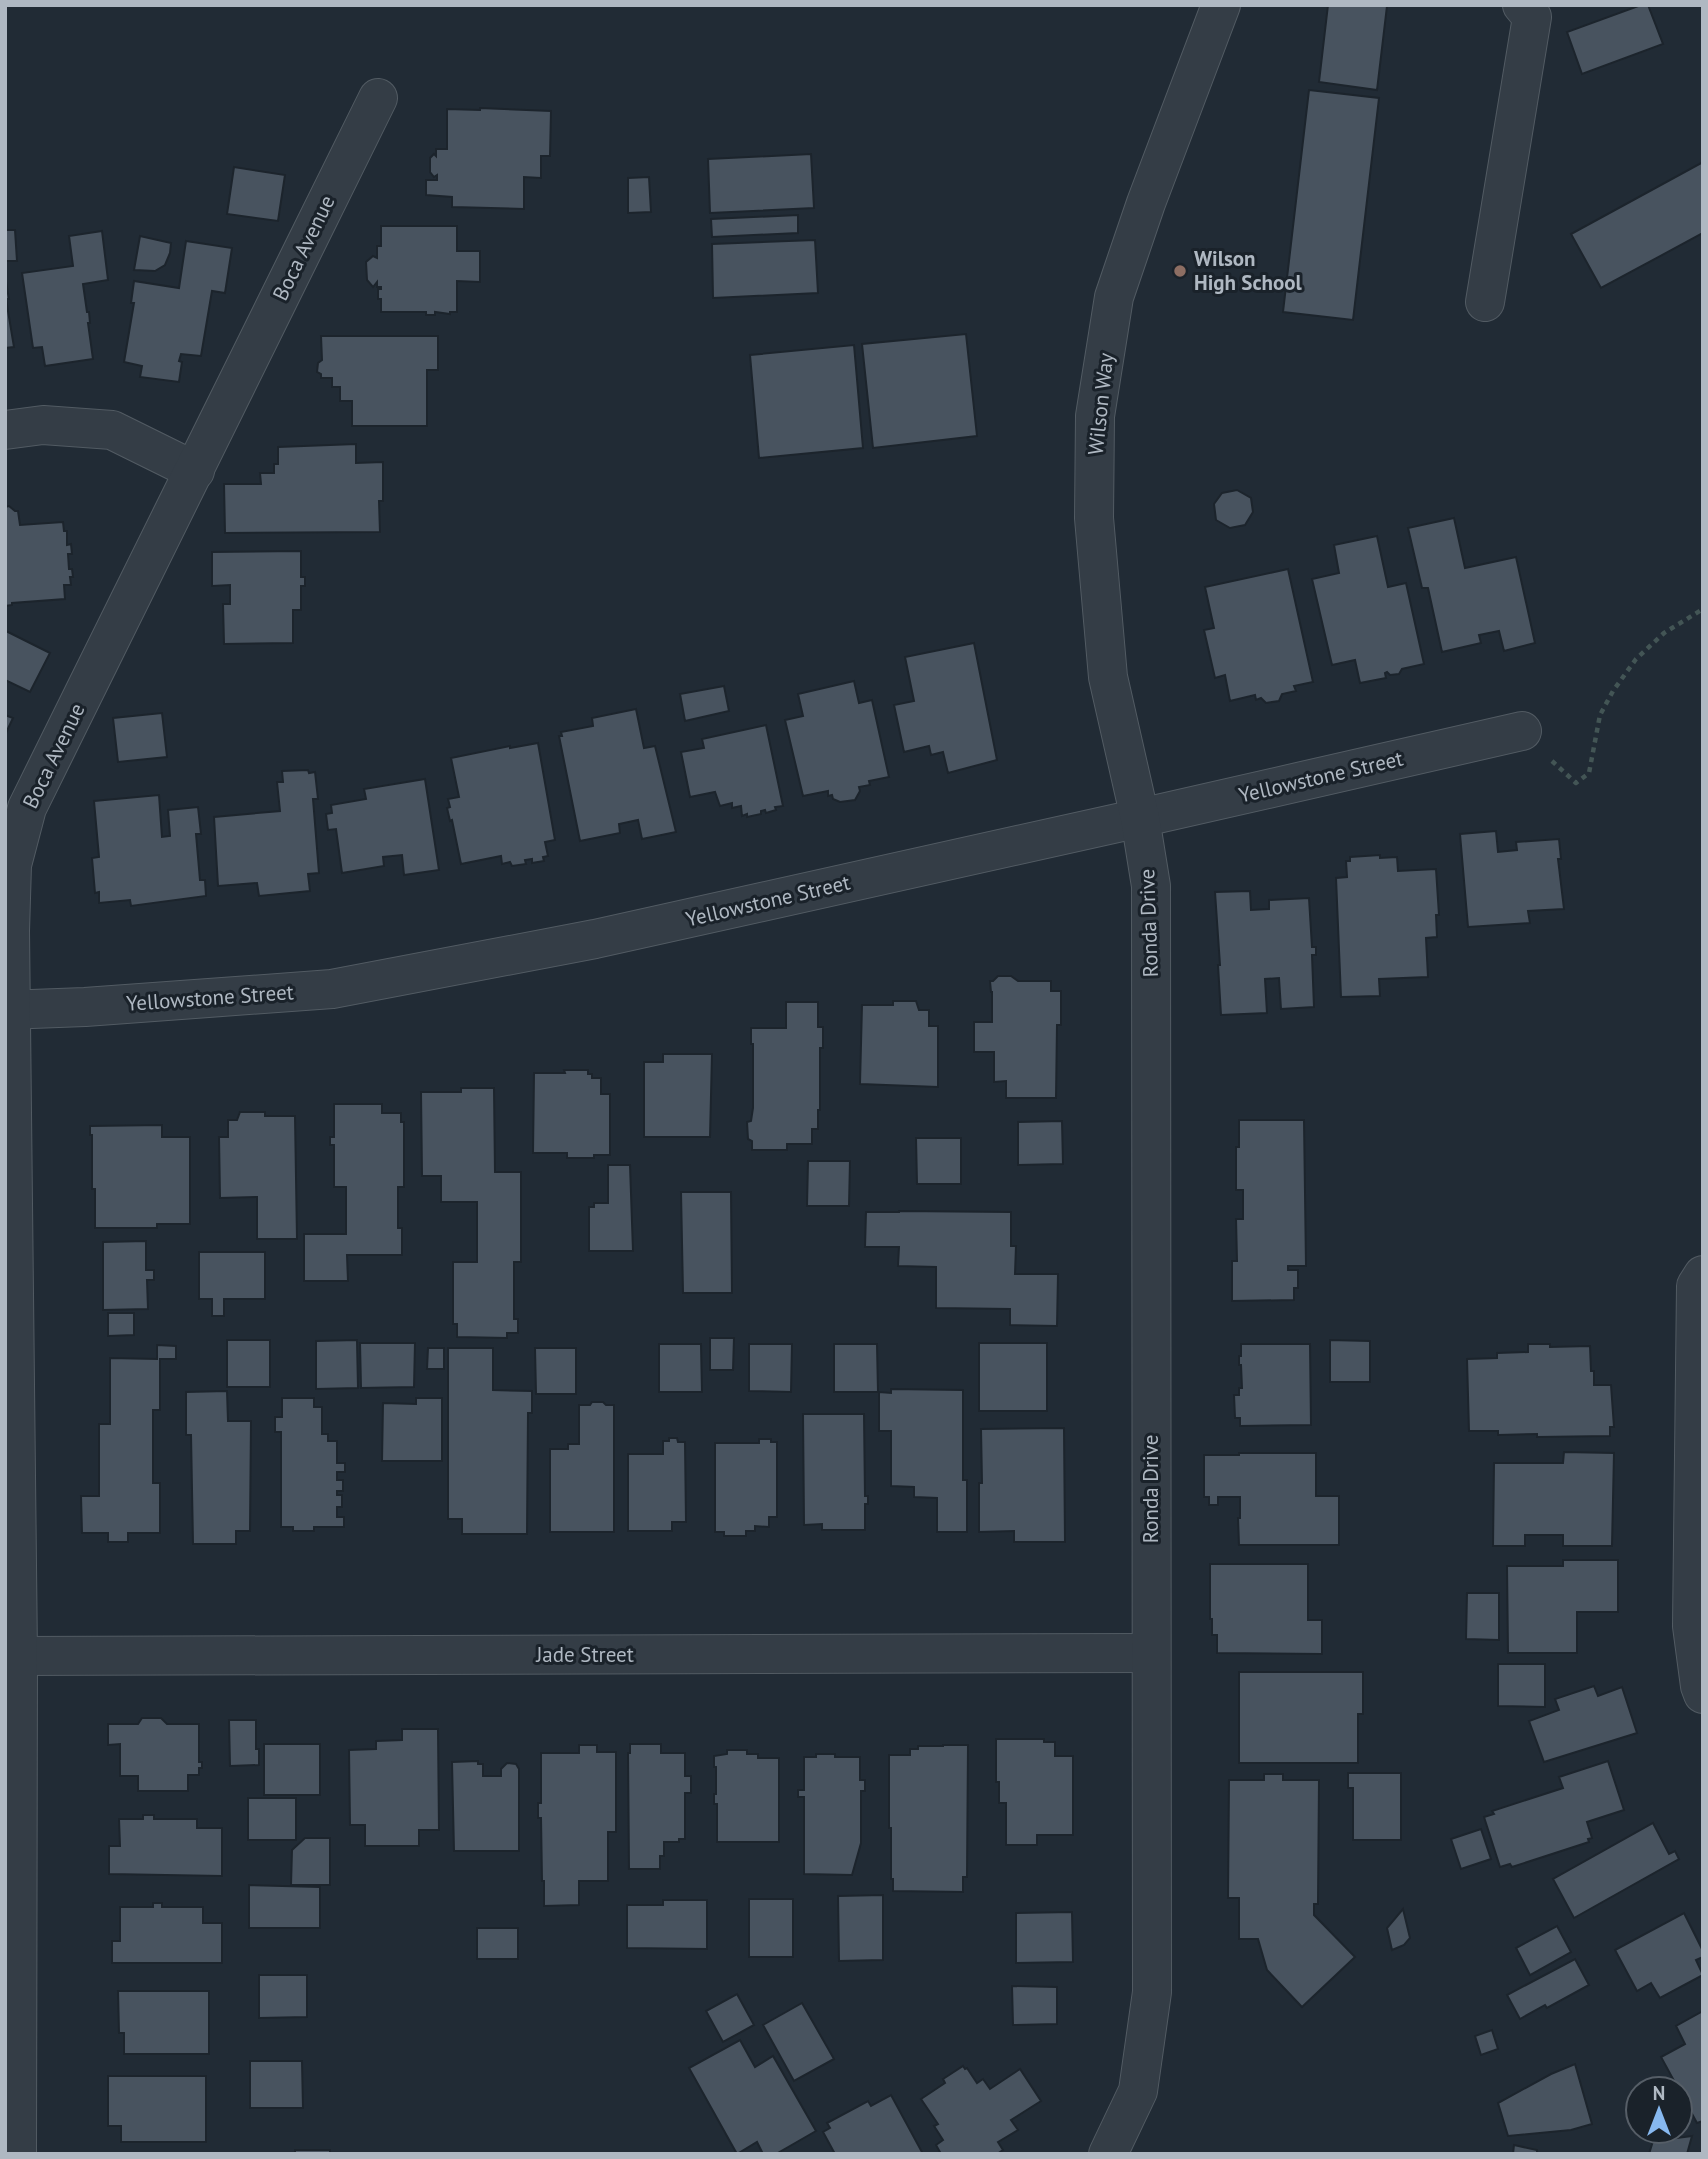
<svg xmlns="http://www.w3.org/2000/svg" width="1708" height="2159" font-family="'PT Sans',sans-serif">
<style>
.building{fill:#48535f;stroke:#1c242c;stroke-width:2}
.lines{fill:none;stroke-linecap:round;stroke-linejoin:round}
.minor-casing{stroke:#525b63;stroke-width:40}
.path{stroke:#435555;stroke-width:4.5;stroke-dasharray:5 5;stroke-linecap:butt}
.minor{stroke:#343d46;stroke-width:38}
.education-dot{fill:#8d6e63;stroke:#1a222a;stroke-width:2.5}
.labels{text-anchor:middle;stroke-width:6;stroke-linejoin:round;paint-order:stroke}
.street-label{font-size:21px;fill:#afb8c2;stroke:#1a222a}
.poi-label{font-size:21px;font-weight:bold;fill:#afb8c2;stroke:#1a222a;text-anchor:start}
</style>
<rect width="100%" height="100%" fill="#212b35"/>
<g class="building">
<path d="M1328 5 1387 6 1377 90 1319 82Z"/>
<path d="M1641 5H1648L1663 44 1582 74 1567 32Z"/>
<path d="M1309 90 1379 98 1353 320 1283 312Z"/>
<path d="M480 108 551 111 550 156H541V178L524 177V209L452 207V197L426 195V180H437V175L434 177 430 172V158L434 154 436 156V149H447V109L480 110Z"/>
<path d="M811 154 814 208 710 213 708 159Z"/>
<path d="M1703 162V233L1601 288 1571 234Z"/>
<path d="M234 167 285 175 278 221 227 214Z"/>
<path d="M649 177 651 212 628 213V178Z"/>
<path d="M798 215V233L712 237 711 219Z"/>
<path d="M381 226H457V251H480V282L457 281V312H450V314L435 312V315H426V312H381V299H378V289H381V287H377V282L373 287 367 280 366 262 373 256 377 258V246H381Z"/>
<path d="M5 230H15L17 261H5Z"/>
<path d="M102 231 108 280 83 284 87 312H89L90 323H88L93 359 45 366 42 347 33 348 22 273 73 266 69 236Z"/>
<path d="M140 236 171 243 170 253 165 265 155 271 134 270Z"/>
<path d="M815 240 818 293 713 298 712 244Z"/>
<path d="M186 241 232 248 225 293 212 291 201 356 181 354 179 361 182 362 179 382 140 377 142 366 124 362 134 303H131L134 281 179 288Z"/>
<path d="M5 277 9 299H6L14 347 5 348Z"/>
<path d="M966 334 977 436 873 448 862 344Z"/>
<path d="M321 336H438V370H427V426H352V401H340V387H332V378H321V374L317 372 318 363 322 360Z"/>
<path d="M854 345 863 448 759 458 750 355Z"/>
<path d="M356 444V463L383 462V501H379L380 532 225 533 224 484H261L260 473H274V464H278V447Z"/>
<path d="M1237 490 1251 498 1253 512 1245 525 1230 528 1216 520 1214 504 1222 493Z"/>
<path d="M9 506 15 511H18L20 525 63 522 64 531H67V545L71 544 72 554H68L69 569H72L73 577H70L71 585H64L65 599 12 603V605L5 606V507Z"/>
<path d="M1454 518 1465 568 1516 557 1535 643 1504 651 1499 631 1479 635 1481 643 1442 652 1428 588H1422L1408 528Z"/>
<path d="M1377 536 1388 587 1406 583 1424 664 1402 669 1399 674 1390 675 1387 672 1385 673 1386 678 1360 683 1355 660 1332 665 1312 579 1339 573 1334 545Z"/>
<path d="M301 551V577H305V586H301V610H293V643L224 644 223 604H230V585L212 586V552Z"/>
<path d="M1288 569 1313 682 1294 686 1296 691 1282 694 1279 701 1266 703 1261 698 1256 700 1255 695 1230 701 1225 675 1215 678 1204 630 1214 628 1205 587Z"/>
<path d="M6 631 50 653 30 692 5 680Z"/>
<path d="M974 643 997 760 948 773 943 752 931 755 929 746 904 752 894 705 914 701 905 657Z"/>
<path d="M854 681 859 703 872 700 889 777 869 781 870 785 859 787 860 791 855 800 840 802 833 799 832 795 828 796V791L803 796 785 720 803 716 798 694Z"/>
<path d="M724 686 729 711 685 721 680 694Z"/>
<path d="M636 709 644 748 655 746 676 832 642 839 638 820 619 824 620 833 580 841 559 736H562L561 732 593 726 592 718Z"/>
<path d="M162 713 167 757 118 762 113 718Z"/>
<path d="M5 715 13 718 5 735Z"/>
<path d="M766 725 783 806 775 807 776 810 766 813 765 810 761 811V814L747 817V814L742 816 741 806 732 808V803L720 806 715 792 690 797 681 752 704 748 702 739Z"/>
<path d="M538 743 555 840 545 842 548 856 543 857 544 861 532 863V859L525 860 526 864 512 866 510 862 502 864 501 856 461 864 452 820 450 821 447 808 450 807 448 799 459 797 451 758 510 746V748Z"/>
<path d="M308 770 309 773 315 772 318 799H313L319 873 308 874 310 891 259 896 257 883 218 886 214 817 280 811 277 782H283L282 771Z"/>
<path d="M425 779 439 870 404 875 402 855 383 857 384 866 342 873 336 829 328 830 326 814 332 813 331 805 366 799 364 789Z"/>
<path d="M159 795 162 837 170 836 168 810 198 807 201 834H196L200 880H205L206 896 131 906 130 900 99 903V892L95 893 92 858 99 857 94 801Z"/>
<path d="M1496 831 1498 852 1517 850 1516 842 1559 839 1561 859H1558L1564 909 1528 911 1530 923 1468 927 1460 834Z"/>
<path d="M1380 855V858L1397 857 1398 871 1436 869 1439 915H1436L1437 937 1426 938 1428 977 1379 979 1380 996 1341 997 1336 878 1347 877 1346 861H1350V857Z"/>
<path d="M1250 891 1251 910 1269 909V900L1309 898 1312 947H1316V955H1312L1314 1007 1281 1009 1279 978 1265 979 1267 1013 1221 1015 1218 965H1220L1215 892Z"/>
<path d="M998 976H1011L1018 981H1051V991H1061V1025H1057L1056 1098H1006V1081L994 1082V1052H974V1022H992V992H991L990 981H993Z"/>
<path d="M893 1001H916L919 1010H929V1026H938V1087L860 1084 862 1005H893Z"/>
<path d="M786 1002H818V1027H823V1048H820V1110H818V1129H812V1144H787V1150H752V1141L748 1139 747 1122 751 1121 753 1108V1044H751V1028H786Z"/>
<path d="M663 1054H712L710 1137H644V1062H663Z"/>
<path d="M564 1070H588V1074H592V1078H601V1094H610V1155H594V1158H567V1153H533L534 1073H565Z"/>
<path d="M461 1088H494L495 1172H521V1262H514V1319H518V1333H507V1338L457 1337V1324H453V1262H477V1202H441V1176H422L421 1092H461Z"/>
<path d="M334 1104H382V1113H401V1122H404V1187H398V1228H402V1255H347L348 1281H304V1234H346V1187H334V1145H330V1137H334Z"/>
<path d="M240 1112H265V1116H295L297 1239H257V1197L220 1198 219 1137H228V1120H237Z"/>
<path d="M1239 1120H1304L1306 1266H1288V1270H1298V1288H1294V1300L1232 1301V1261H1237L1236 1219H1243V1190H1236V1147H1239Z"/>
<path d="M1062 1121 1063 1164 1018 1165V1122Z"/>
<path d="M162 1125V1137H190V1224H157V1228H95V1189H92V1135H90V1126Z"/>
<path d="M916 1138H961V1184H917Z"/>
<path d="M808 1161H850L849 1206H807Z"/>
<path d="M608 1165H630L633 1251H589V1207H594V1203H608Z"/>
<path d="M681 1192H731L732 1293H683Z"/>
<path d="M899 1211 1011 1212V1246H1016L1015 1274H1058L1057 1326 1010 1325V1309L936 1308V1267L898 1266 899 1247H865L866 1212H899Z"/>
<path d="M146 1241V1270H154V1280H147L148 1309 103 1310V1242Z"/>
<path d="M199 1252H265V1299H224V1316H212V1299H199Z"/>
<path d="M108 1313H134V1335L108 1336Z"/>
<path d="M710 1338H734L733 1370H710Z"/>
<rect x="227" y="1340" width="43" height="47"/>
<path d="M357 1340 358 1388 316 1389V1341Z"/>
<path d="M1330 1340 1370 1341V1382H1330Z"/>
<path d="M360 1343H415L414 1387 361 1388Z"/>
<rect x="979" y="1343" width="68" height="68"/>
<path d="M659 1344H701L702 1392H659Z"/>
<path d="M749 1344H792L791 1392 749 1391Z"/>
<path d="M834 1344H877L878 1392H834Z"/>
<path d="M1241 1344H1310L1311 1425 1240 1426V1418H1235L1234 1395H1239V1388H1242L1241 1365H1239V1356H1241Z"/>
<path d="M1528 1344H1550V1347L1590 1346 1591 1371H1594V1385H1611L1614 1427H1610V1436L1537 1437V1434L1498 1435V1431H1469L1467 1359 1497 1358V1353L1528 1352Z"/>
<path d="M157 1345 176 1346V1359H160V1410H153V1483H160V1533H128V1542H108V1533H82L81 1496H99V1424H110V1358L157 1359Z"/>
<path d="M428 1348H444V1369H427Z"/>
<path d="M448 1348H493V1390L532 1391V1413H528L527 1534H462V1519H448Z"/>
<path d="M535 1348H576V1394H536Z"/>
<path d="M891 1389 963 1390V1480H967V1532H937V1498L914 1497V1487L891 1486V1431H879V1392L891 1393Z"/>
<path d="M227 1391 228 1421H251L250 1531H236V1544H193L191 1435H186V1392Z"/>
<path d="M282 1398H314V1407H322V1434H328V1441H337V1463H345V1472H337V1480H343V1491H337V1495H342V1507H337V1517H344V1527H314V1531H293V1527H281V1432H275V1417H282Z"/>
<path d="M416 1398H442V1461H382L383 1403 416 1404Z"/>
<path d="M592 1402H603L606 1405H614V1532H550V1449H568V1444H579V1405H590Z"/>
<path d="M803 1414H864L865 1496H868V1504H865V1530H822V1524L804 1525Z"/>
<path d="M1064 1428 1065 1542H1014V1531L979 1532V1483H982L981 1429Z"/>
<path d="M669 1438H677L678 1442H685L686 1522H672V1531H628V1454H663V1441H669Z"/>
<path d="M759 1439H771V1442H777V1517H769V1527L755 1526V1531H746V1536H724V1532H715V1443H759Z"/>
<path d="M1564 1452 1614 1453 1612 1546H1563V1535H1525V1546H1493L1494 1463H1563Z"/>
<path d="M1239 1453H1316V1496H1339V1545H1239L1238 1518H1240V1497H1218V1505H1209V1497H1204V1455H1239Z"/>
<path d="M1563 1560H1618V1612H1577V1653H1508L1507 1566H1563Z"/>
<path d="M1210 1564H1308V1620H1322V1654L1217 1653V1635H1212V1619H1210Z"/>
<path d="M1467 1593H1499V1640L1466 1639Z"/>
<path d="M1498 1664H1545V1707L1498 1706Z"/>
<path d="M1239 1672H1363V1714H1358V1763H1239Z"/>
<path d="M1594 1686 1598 1696 1622 1687 1637 1733 1544 1762 1529 1721 1559 1710 1555 1699Z"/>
<path d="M142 1718H161L167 1724H199V1762H202V1768H199V1775H188V1791H138V1776H120V1744L108 1745V1724H138Z"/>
<path d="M229 1720H256V1749H259V1765L230 1766Z"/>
<path d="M402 1729H438L439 1830H419V1846H365V1825H350L349 1750 376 1749V1741L402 1740Z"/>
<path d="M996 1739H1044V1742H1055V1756H1073V1835H1037V1845H1006V1803H999V1782H996Z"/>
<rect x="264" y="1744" width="56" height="51"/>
<path d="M630 1744H661V1753H685V1776H691V1793H685V1839H679V1842H664V1856H660V1869H629L628 1753H630Z"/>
<path d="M579 1745H597V1752H616V1832H608V1881H579V1905L544 1906V1881H542L541 1818H538V1803H541V1753H579Z"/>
<path d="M943 1745H968L967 1877H963V1892L893 1891V1879H891V1828H889V1755H910V1749H918V1746H943Z"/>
<path d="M727 1750H747V1754H758V1758H779V1842H717V1804H714V1794H716V1767H714V1756L727 1754Z"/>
<path d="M816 1754H835V1757H860V1780H865V1791H861V1843L852 1875 804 1874V1797H798V1790H804V1757H816Z"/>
<path d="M478 1761V1764H483V1776H501V1769L507 1763 516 1764 519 1769V1851H454L452 1762Z"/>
<path d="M1608 1761 1624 1810 1587 1822 1592 1838 1588 1839 1589 1842 1512 1867 1510 1864 1500 1867 1484 1817 1494 1814 1492 1811 1563 1788 1559 1777Z"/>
<path d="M1348 1773H1401V1840H1353V1788H1348Z"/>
<path d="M1264 1774H1283V1780H1319L1318 1904H1314V1915L1355 1957 1302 2007 1267 1970 1258 1939H1239V1898H1228L1229 1780H1264Z"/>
<rect x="248" y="1798" width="48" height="42"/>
<path d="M143 1815H154V1819H197V1828H222V1876L109 1874V1846H120L119 1819H143Z"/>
<path d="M1653 1823 1669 1854 1675 1851 1679 1859 1574 1918 1553 1879Z"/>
<path d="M1481 1829 1491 1859 1461 1869 1451 1839Z"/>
<path d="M305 1838H330V1885H291L292 1850Z"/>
<path d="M249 1885 320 1887V1928H249Z"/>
<path d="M883 1895V1960L839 1961 838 1896Z"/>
<rect x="749" y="1899" width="44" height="58"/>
<path d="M663 1900H707V1949L627 1948V1905H663Z"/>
<path d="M153 1903H162V1907H203V1923H222V1963H112V1941H120V1907H153Z"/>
<path d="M1403 1909 1410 1938 1404 1945 1392 1950 1387 1928Z"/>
<path d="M1072 1912 1073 1962 1016 1963V1913Z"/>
<path d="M1684 1913 1703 1951V1957L1696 1960 1703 1975 1660 1998 1651 1983 1637 1991 1615 1950Z"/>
<path d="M1557 1926 1571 1952 1530 1975 1516 1948Z"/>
<rect x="477" y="1928" width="41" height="31"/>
<path d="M1575 1959 1589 1985 1547 2008 1545 2005 1520 2019 1507 1995Z"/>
<path d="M259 1975H307V2017L259 2018Z"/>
<path d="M1012 1986 1057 1987V2024L1013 2025Z"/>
<path d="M118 1991H209V2054H124V2033H119Z"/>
<path d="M737 1994 754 2025 723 2042 706 2011Z"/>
<path d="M802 2003 834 2059 794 2081 763 2025Z"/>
<path d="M1703 2011V2121L1697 2123 1661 2057 1685 2044 1676 2026Z"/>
<path d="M1492 2030 1498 2049 1481 2055 1475 2036Z"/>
<path d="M740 2040 755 2067 773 2056 816 2131 776 2154H763L757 2142 737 2154 689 2068Z"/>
<path d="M250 2061H302L303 2108H250Z"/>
<path d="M1575 2064 1592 2124 1571 2130 1508 2136 1498 2103 1551 2074Z"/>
<path d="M963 2066 965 2069 967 2068 977 2083 983 2079 990 2089 1020 2069 1041 2101 1011 2120 1018 2130 998 2142 1003 2150 997 2154H941L936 2145 943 2140 934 2126 938 2124 921 2099 945 2083 943 2079Z"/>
<path d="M108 2076H206V2142H121V2126H108Z"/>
<path d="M891 2095 923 2154H835L823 2132 830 2128 827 2123 868 2101 871 2106Z"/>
<path d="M1692 2136 1687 2154H1649L1653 2141Z"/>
<path d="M1514 2145 1537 2150V2154H1513Z"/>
<rect x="295" y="2150" width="35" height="4"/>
</g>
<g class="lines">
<g class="minor-casing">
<g id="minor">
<path d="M1485 302 1532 17 1522 5"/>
<path d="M5 430 43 425 112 430 195 471"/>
<path d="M5 1010 85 1007 332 989 595 939 1140 818 1522 731"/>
<path d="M1703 1275 1696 1286 1692 1626 1700 1686 1703 1694"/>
<path d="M18 1656 1151 1653"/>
<path d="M17 2154 18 1656 10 931 12 865 27 808 378 98"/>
<path d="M1108 2154 1138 2091 1152 1992 1151 886 1140 818 1108 677 1094 518 1095 416 1114 297 1146 203 1221 5"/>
</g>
</g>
<path class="path" d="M1552 761 1576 783 1589 773 1600 715 1613 691 1636 659 1664 633 1703 609"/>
<use href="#minor" class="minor"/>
</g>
<circle class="education-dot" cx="1180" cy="271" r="7"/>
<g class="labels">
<g class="street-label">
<text transform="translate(304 248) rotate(-64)" y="7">Boca Avenue</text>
<text transform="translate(1101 404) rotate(-84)" y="7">Wilson Way</text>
<text transform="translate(54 756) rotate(-64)" y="7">Boca Avenue</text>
<text transform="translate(1321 777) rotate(-13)" y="7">Yellowstone Street</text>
<text transform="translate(768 901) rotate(-13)" y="7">Yellowstone Street</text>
<text transform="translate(1149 923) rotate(-92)" y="7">Ronda Drive</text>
<text transform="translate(210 998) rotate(-4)" y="7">Yellowstone Street</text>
<text transform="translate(1151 1489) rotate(-90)" y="7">Ronda Drive</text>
<text x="585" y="1662">Jade Street</text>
</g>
<g class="poi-label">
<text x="1194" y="266">Wilson<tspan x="1194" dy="24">High School</tspan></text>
</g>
</g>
<rect width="1708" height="2159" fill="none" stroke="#afb8c2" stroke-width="14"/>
<g transform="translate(1659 2110)"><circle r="33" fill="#1a222a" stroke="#565e67" stroke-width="2"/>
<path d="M0-5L12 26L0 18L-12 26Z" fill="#87b8ef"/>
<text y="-10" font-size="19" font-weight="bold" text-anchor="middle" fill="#afb8c2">N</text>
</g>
</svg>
